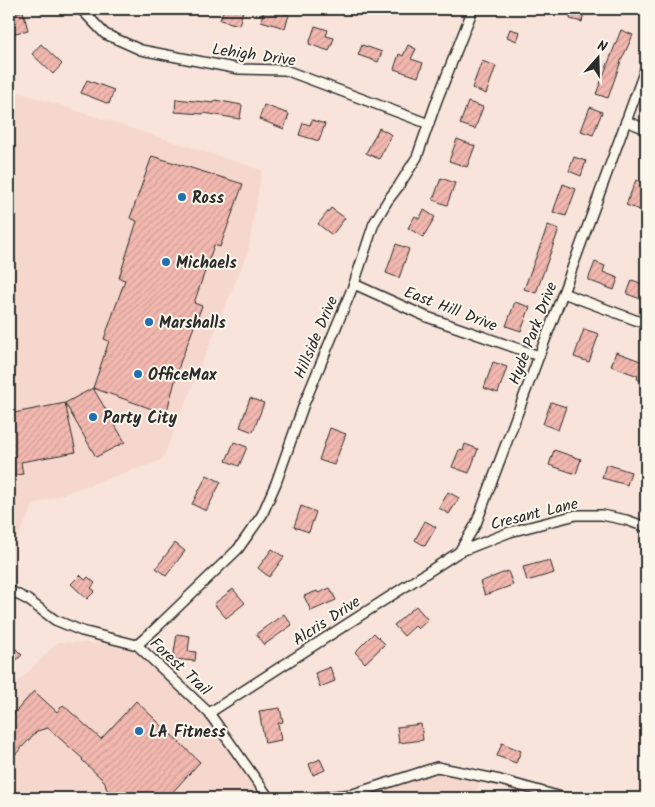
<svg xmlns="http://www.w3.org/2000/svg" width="655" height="807" font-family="Kalam,sans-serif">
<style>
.built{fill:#f6d7cd}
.building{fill:url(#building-hatch);stroke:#2b2b2b}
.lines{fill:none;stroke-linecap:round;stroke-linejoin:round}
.minor-casing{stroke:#2b2b2b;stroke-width:12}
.minor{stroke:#fbf7ec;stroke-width:9}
.poi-dot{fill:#1f6fb2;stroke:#fbf7ec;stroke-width:2}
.labels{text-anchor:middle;stroke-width:4;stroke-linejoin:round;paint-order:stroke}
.street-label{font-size:16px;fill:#2b2b2b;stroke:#fbf7ec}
.poi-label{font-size:16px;font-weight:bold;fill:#2b2b2b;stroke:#fbf7ec;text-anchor:start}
</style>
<defs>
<pattern id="building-hatch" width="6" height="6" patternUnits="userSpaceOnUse" patternTransform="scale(1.25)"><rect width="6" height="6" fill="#f2b8af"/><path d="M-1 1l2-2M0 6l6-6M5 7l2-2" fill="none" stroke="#d09e97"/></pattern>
</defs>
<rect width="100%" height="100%" fill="#f8e4da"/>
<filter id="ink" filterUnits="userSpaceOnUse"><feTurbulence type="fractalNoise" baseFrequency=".02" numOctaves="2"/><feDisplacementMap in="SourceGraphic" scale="10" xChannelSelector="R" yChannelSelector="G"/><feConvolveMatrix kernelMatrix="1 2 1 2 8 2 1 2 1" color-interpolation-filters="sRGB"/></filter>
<g filter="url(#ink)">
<g class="built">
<path d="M9 89 262 170 248 251 162 460 34 504 9 556Z"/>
<path d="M58 642 137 645 209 713 269 798H9V691Z"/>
<path d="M437 767 482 776 474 798H314L353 794Z"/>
</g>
<g class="building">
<path d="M224 9H235L243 11 239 25 220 20Z"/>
<path d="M264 9H270L289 15 285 28 261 21Z"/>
<path d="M572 9 584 12 582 22 570 19Z"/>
<path d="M23 11 28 30 11 34 9 24V15Z"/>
<path d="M315 26 328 30 326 36 334 38 329 51 309 44Z"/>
<path d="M510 29 520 32 517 41 507 37Z"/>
<path d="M621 30 633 35 621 61 608 98 596 94Z"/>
<path d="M41 44 62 64 53 74 32 54Z"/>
<path d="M362 45 382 52 378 62 358 55Z"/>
<path d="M408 45 416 49 411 59 423 63 418 77 394 69 399 54 403 56Z"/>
<path d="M482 61 496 66 486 94 472 88Z"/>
<path d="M87 80 114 90 109 104 81 93Z"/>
<path d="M176 99 214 103 215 100 242 105 240 119 204 113 203 114 175 112Z"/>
<path d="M468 102 483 107 475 129 460 124Z"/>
<path d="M264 105 289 114 284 129 259 119Z"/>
<path d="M590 107 602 112 593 135 581 131Z"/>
<path d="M312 120 325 124 319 141 299 135 303 123 310 125Z"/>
<path d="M379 128 392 135 379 159 366 153Z"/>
<path d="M457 139 475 146 467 167 449 161Z"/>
<path d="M152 156 243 184 220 247 214 245 194 303 202 306 180 363 166 414 93 388 109 341 104 339 125 280 119 278 137 221 130 218Z"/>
<path d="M574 157 586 161 581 176 569 171Z"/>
<path d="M441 178 455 183 447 205 433 200Z"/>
<path d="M636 180 646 184V194L640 210 626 205Z"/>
<path d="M563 184 576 189 566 216 553 212Z"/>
<path d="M331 208 345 218 332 235 318 224Z"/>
<path d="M424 210 435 217 423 237 408 228 415 216 419 219Z"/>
<path d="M548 225 559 229 536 293 524 289Z"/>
<path d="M396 244 409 249 399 278 386 273Z"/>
<path d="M595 262 605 266 603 272 618 278 614 290 588 280Z"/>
<path d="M632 280 646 285V301L627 294Z"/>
<path d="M515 302 530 307 521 331 506 326Z"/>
<path d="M584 329 599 334 589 362 574 357Z"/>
<path d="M616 352 646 363V377L645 382 637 379 638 376 611 366Z"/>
<path d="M493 362 507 367 498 393 484 388Z"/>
<path d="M93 388 125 442 96 457 65 403Z"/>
<path d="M250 398 264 403 253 432 240 427Z"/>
<path d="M551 402 566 407 558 430 543 424Z"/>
<path d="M65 403 76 452 21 462 23 474 9 476V414Z"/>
<path d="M330 428 346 434 334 465 319 460Z"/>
<path d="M234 442 247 447 239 466 226 461Z"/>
<path d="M465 444 478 449 469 473 452 467 459 450 463 451Z"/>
<path d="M554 450 581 459 576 474 549 465Z"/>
<path d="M606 464 631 472 627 485 602 478Z"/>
<path d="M207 475 221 482 206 511 192 504Z"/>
<path d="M448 492 459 498 449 514 439 508Z"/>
<path d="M301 506 316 512 309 532 294 527Z"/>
<path d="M425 521 436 527 425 546 415 540Z"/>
<path d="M175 543 185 551 166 576 156 568Z"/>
<path d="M272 549 284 557 269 577 258 568Z"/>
<path d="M550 560 554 573 527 581 523 567Z"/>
<path d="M508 571 513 585 485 595 480 582Z"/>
<path d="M80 575 85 580 88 577 95 583 91 588 95 591 87 599 71 584Z"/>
<path d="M330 588 336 600 311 611 304 596 317 591 318 593Z"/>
<path d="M233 589 245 603 226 618 214 604Z"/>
<path d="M416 606 428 620 418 629 415 626 404 636 394 625Z"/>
<path d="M284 614 292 625 264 645 256 634Z"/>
<path d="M374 633 385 644 365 663 355 652Z"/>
<path d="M177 634 190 636 188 651 196 652 195 661 173 659Z"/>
<path d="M9 642 22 655 12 664 9 660Z"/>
<path d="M330 667 335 681 320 687 315 673Z"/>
<path d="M34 691 57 712 63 705 101 739 136 701 200 762 167 798H125L117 797 111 794 106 788 105 782 82 760 83 759 48 728 37 731 13 757 9 753V719Z"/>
<path d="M280 708 283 722 278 723 281 740 265 743 259 711Z"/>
<path d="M421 724 423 740 399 743 397 727Z"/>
<path d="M502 743 521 751 516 763 497 756Z"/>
<path d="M320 759 325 770 313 775 309 764Z"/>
</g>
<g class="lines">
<g class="minor-casing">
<g id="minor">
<path d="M81 9 105 34 141 50 239 69 285 70 429 124"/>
<path d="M626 121 646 129"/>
<path d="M354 284 427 317 539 356"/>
<path d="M563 293 646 324"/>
<path d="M459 552 476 524 539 356 563 293 646 67"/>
<path d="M9 590 28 600 55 620 82 631 137 645 209 713 269 798"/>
<path d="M137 645 155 629 238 549 262 515 276 483 304 404 354 284 374 223 388 200 398 187 417 157 437 100 473 9"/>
<path d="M209 713 459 552 510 532 576 515H602L626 520 646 527"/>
<path d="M314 798 353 794 437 767 500 780 565 798"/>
</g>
</g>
<use href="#minor" class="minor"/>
</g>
</g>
<g class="poi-dot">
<circle cx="182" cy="197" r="5"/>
<circle cx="166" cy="262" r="5"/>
<circle cx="149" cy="322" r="5"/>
<circle cx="138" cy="374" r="5"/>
<circle cx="93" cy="417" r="5"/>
<circle cx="139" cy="731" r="5"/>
</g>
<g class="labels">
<g class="street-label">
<text transform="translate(254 54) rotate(8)" y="6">Lehigh Drive</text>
<text transform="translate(451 308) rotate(21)" y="6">East Hill Drive</text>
<text transform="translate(532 333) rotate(-69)" y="6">Hyde Park Drive</text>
<text transform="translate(315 337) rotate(-67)" y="6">Hillside Drive</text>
<text transform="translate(534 513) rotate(-14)" y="6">Cresant Lane</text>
<text transform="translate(326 620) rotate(-33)" y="6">Alcris Drive</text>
<text transform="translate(181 666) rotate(43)" y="6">Forest Trail</text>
</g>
<g class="poi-label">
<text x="192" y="203">Ross</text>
<text x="176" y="268">Michaels</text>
<text x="159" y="328">Marshalls</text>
<text x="148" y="380">OfficeMax</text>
<text x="103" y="423">Party City</text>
<text x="149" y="737">LA Fitness</text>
</g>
</g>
<rect width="655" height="807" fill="none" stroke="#fbf7ec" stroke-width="30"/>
<rect x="15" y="15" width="625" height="777" fill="none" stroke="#2b2b2b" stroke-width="2" filter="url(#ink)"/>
<g transform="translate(598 58) rotate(20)" stroke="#fbf7ec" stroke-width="4" paint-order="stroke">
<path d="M0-4L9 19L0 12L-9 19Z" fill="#2b2b2b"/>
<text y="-8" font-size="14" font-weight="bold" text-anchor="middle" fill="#2b2b2b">N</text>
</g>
</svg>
